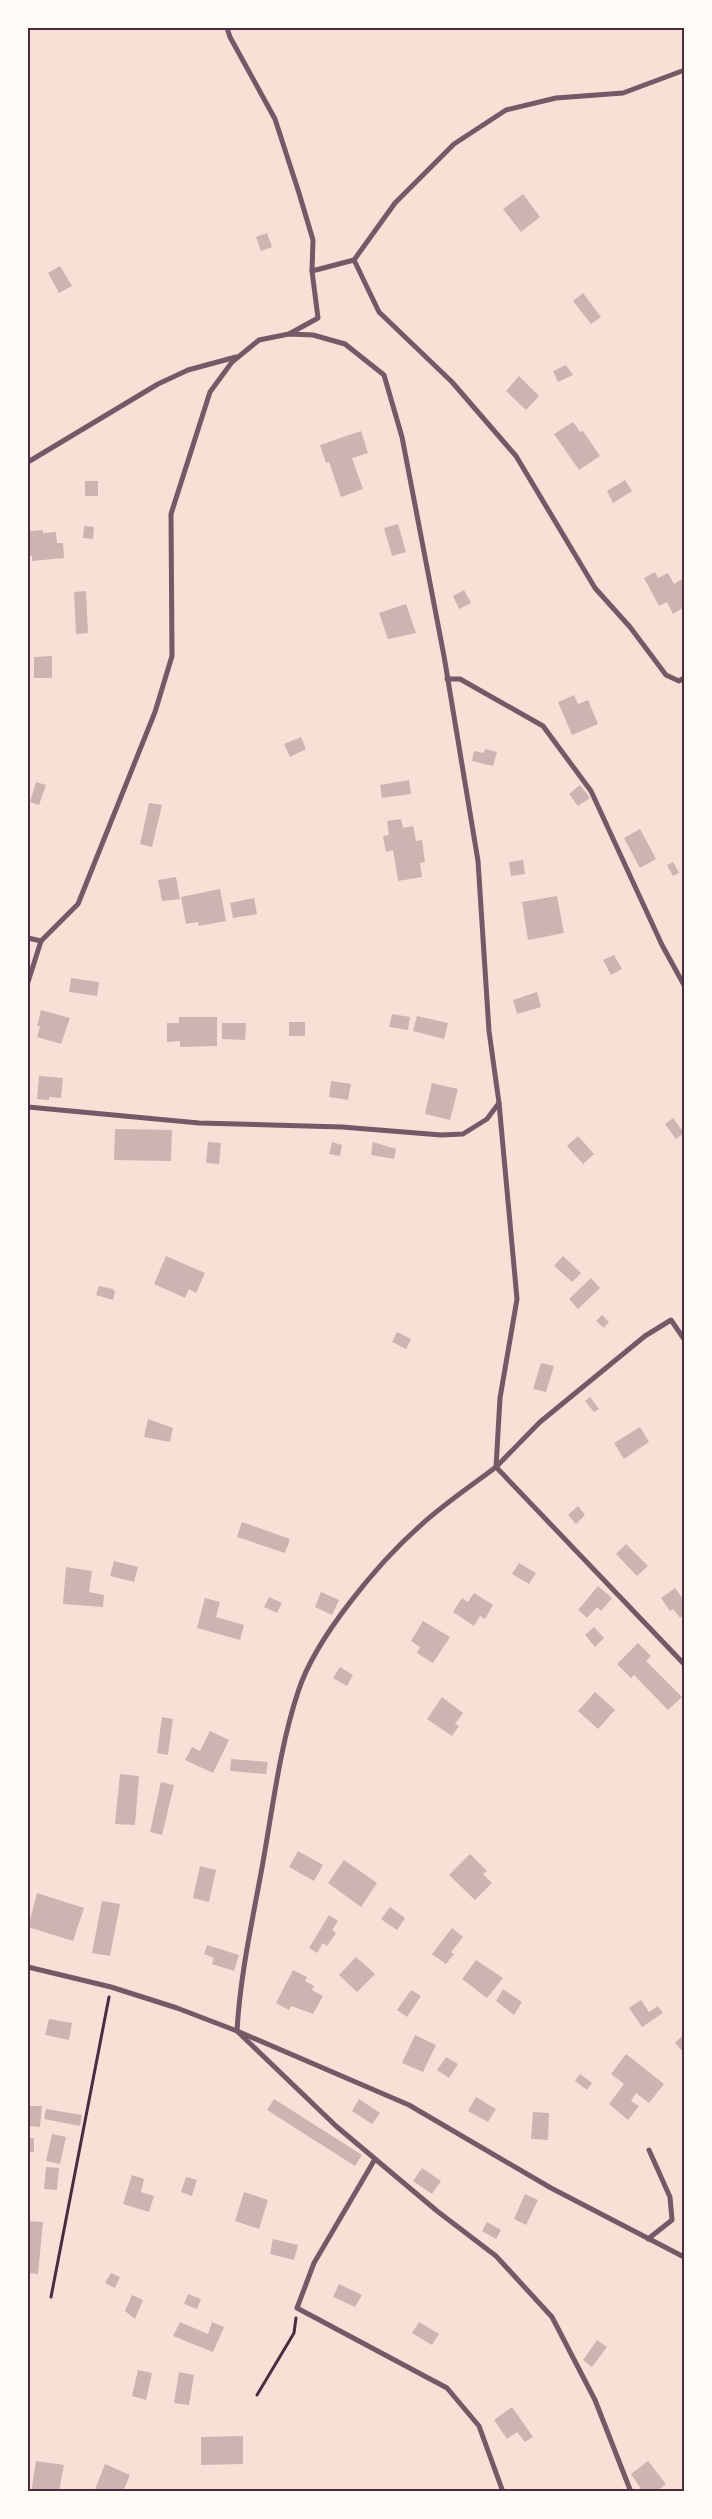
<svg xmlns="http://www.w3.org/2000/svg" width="712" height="2519" font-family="'Exo 2',sans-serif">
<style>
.building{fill:#ccb4b1}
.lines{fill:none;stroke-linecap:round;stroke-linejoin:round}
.path{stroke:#4a2c40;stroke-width:3}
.minor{stroke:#755966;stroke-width:5}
.neatline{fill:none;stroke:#4a2c40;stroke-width:2}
</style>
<rect width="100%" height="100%" fill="#f7e1d7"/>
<g class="building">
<path d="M523 194 540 217 521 232 503 209Z"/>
<path d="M267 233 272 247 261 251 256 237Z"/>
<path d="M60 266 72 286 59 293 48 273Z"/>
<path d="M583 293 601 317 591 324 573 301Z"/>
<path d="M566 365 573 375 558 382 553 371Z"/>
<path d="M519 376 539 396 526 410 506 391Z"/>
<path d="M573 422 580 432 583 431 600 456 579 470 554 434Z"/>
<path d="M361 431 368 453 352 458 363 489 341 497 329 462 326 463 320 445Z"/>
<path d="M625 480 632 491 613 503 607 491Z"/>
<rect x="85" y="481" width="13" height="15"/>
<path d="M398 524 406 552 392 556 384 528Z"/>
<path d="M84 526 94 527 93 539 83 538Z"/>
<path d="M43 530V533L56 532 57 543H63L64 558 32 561V556H28V535L30 534V531Z"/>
<path d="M655 572 658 578 668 573 674 584 682 579 684 584V607L673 614 667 602 659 606 644 578Z"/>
<path d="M464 590 471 603 459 609 453 596Z"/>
<path d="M86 591 88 633 76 634 74 592Z"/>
<path d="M406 604 416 633 388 639 379 613Z"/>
<path d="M52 656V678H34V657Z"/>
<path d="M574 695 578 704 588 700 598 724 572 735 558 702Z"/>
<path d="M301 737 306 749 290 757 284 744Z"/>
<path d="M485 749 497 752 493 766 472 761 474 751 484 753Z"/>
<path d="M409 780 411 794 382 798 380 785Z"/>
<path d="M36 782 46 785 39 805 30 802Z"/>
<path d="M580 785 590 798 578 806 569 794Z"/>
<path d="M149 803 162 805 152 847 140 844Z"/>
<path d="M401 819 403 828 413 826 416 841 422 840 425 862 420 863 422 877 398 881 393 850 386 852 383 836 389 835 387 821Z"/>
<path d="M640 829 656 859 640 868 624 838Z"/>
<path d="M523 860 525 874 511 876 509 862Z"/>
<path d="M673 862 679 873 673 876 667 865Z"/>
<path d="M176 877 180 899 162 901 158 880Z"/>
<path d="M220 889 226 921 199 926 198 922 186 924 181 897Z"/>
<path d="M557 896 564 933 528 940 522 902Z"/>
<path d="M254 898 257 914 233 918 230 903Z"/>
<path d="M614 955 622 969 611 975 603 960Z"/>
<path d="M71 978 99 982 97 996 69 992Z"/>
<path d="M537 992 541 1007 517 1014 513 1000Z"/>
<path d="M41 1010 70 1018 61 1044 37 1037 40 1026H37Z"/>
<path d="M392 1014 410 1017 408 1030 389 1027Z"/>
<path d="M417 1016 448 1023 444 1039 413 1031Z"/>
<path d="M179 1017H217V1046L180 1047V1041L167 1042V1023H179Z"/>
<rect x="289" y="1022" width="16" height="14"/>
<path d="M222 1023H246L245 1040 222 1039Z"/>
<path d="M39 1076 63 1078 61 1098 49 1097V1100L37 1099Z"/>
<path d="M331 1081 351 1084 348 1100 329 1097Z"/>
<path d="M432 1083 458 1089 450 1120 425 1114Z"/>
<path d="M673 1118 684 1133 676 1139 665 1124Z"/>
<path d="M115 1129 172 1130 171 1161 114 1160Z"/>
<path d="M578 1136 594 1154 583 1164 567 1146Z"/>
<path d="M208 1142 221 1143 219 1164 206 1163Z"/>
<path d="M332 1142 342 1145 340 1156 329 1154Z"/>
<path d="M373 1142 396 1149 394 1159 371 1155Z"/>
<path d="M166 1256 205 1273 196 1293 189 1289 185 1298 154 1284Z"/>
<path d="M563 1256 581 1273 572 1282 554 1266Z"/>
<path d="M591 1278 600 1288 578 1309 569 1299Z"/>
<path d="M99 1286 113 1289 115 1292 113 1300 96 1295Z"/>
<path d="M602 1315 609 1322 604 1328 596 1321Z"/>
<path d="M397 1332 411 1339 406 1349 392 1342Z"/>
<path d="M541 1363 554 1366 546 1392 533 1389Z"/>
<path d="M590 1397 599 1409 594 1412 585 1401Z"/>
<path d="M148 1419 173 1428 170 1442 144 1437Z"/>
<path d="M640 1427 649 1442 624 1459 614 1443Z"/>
<path d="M578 1506 585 1515 576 1524 568 1515Z"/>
<path d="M242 1522 290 1539 285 1553 237 1537Z"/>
<path d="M626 1544 648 1566 637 1576 616 1554Z"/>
<path d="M114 1561 138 1567 134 1582 110 1576Z"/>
<path d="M519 1563 536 1573 529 1584 512 1574Z"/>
<path d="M66 1567 92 1571 89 1592 104 1595 103 1607 63 1604Z"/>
<path d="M598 1586 612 1598 601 1611 597 1607 587 1618 578 1610Z"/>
<path d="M675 1588 684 1600V1614L680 1618 673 1609 670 1611 661 1598Z"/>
<path d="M321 1592 339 1600 332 1615 315 1607Z"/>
<path d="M474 1593 493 1605 485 1619 480 1616 474 1626 453 1612 462 1598 468 1602Z"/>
<path d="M269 1597 282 1603 277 1613 264 1607Z"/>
<path d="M205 1598 220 1602 216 1617 244 1625 240 1640 197 1628Z"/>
<path d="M423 1621 450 1637 433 1663 417 1653 420 1647 411 1641Z"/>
<path d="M594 1627 604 1638 595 1647 585 1635Z"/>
<path d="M638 1643 651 1656 646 1661 682 1697 668 1710 634 1675 631 1678 617 1664Z"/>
<path d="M340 1667 353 1675 347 1686 333 1678Z"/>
<path d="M595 1692 615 1710 598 1729 578 1711Z"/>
<path d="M442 1697 463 1713 455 1724 459 1726 452 1736 427 1719Z"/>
<path d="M162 1717 173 1719 168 1755 157 1753Z"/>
<path d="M210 1731 229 1740 213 1773 185 1760 192 1747 200 1751Z"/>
<path d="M231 1759 268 1762 266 1774 230 1771Z"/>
<path d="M120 1774 139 1776 135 1825 115 1824Z"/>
<path d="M161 1782 174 1785 162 1835 150 1832Z"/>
<path d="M298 1851 323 1865 314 1881 289 1867Z"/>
<path d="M470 1854 487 1871 483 1874 492 1883 475 1900 449 1875Z"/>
<path d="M344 1860 377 1883 361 1907 328 1883Z"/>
<path d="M200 1866 216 1870 209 1902 193 1898Z"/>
<path d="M37 1893 84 1908 73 1941 28 1927Z"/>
<path d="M102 1901 120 1904 110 1956 92 1953Z"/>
<path d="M390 1907 405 1918 397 1930 381 1919Z"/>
<path d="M329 1915 338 1921 332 1930 336 1933 327 1946 323 1943 317 1953 309 1948Z"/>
<path d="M452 1928 463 1937 451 1952 454 1954 446 1964 432 1954Z"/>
<path d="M207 1945 239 1955 234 1971 212 1964 214 1958 204 1954Z"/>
<path d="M356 1957 375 1974 357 1992 339 1975Z"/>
<path d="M476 1960 503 1978 487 1998 462 1979Z"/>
<path d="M293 1970 307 1977 305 1981 314 1986 312 1990 323 1996 313 2014 291 2006 289 2010 276 2003Z"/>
<path d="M503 1989 522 2002 514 2015 496 2001Z"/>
<path d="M411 1990 421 1996 407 2017 397 2010Z"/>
<path d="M641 2000 649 2012 658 2006 663 2013 642 2027 629 2008Z"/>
<path d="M49 2019 72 2023 69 2040 45 2035Z"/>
<path d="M684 2034V2053L675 2043Z"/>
<path d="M415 2035 436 2045 423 2072 402 2063Z"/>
<path d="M626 2054 664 2084 649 2103 636 2093 631 2101 639 2106 628 2120 609 2104 624 2084 611 2074Z"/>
<path d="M446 2057 458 2064 449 2078 437 2070Z"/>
<path d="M580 2074 592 2083 587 2090 575 2081Z"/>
<path d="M476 2097 496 2109 488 2122 468 2111Z"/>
<path d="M274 2099 362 2155 355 2166 267 2110Z"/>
<path d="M359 2099 380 2113 372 2124 352 2111Z"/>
<path d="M28 2106H42L40 2127 28 2126Z"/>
<path d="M46 2109 82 2115 80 2126 44 2119Z"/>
<path d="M533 2112 549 2113 548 2140 531 2139Z"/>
<path d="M52 2134 66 2137 60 2164 46 2161Z"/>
<rect x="28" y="2138" width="6" height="14"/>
<path d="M46 2167 59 2168 57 2190 44 2189Z"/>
<path d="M422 2168 441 2181 432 2194 413 2181Z"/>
<path d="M132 2175 144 2179 141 2192 154 2196 149 2212 123 2204Z"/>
<path d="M186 2177 197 2180 192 2196 181 2192Z"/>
<path d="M244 2192 268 2200 259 2229 235 2221Z"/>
<path d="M525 2194 538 2200 526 2225 514 2219Z"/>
<path d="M28 2221 43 2222 38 2274 28 2273Z"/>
<path d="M487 2222 501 2230 496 2239 482 2231Z"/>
<path d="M273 2239 298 2245 294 2260 270 2254Z"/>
<path d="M111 2273 120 2277 115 2288 105 2283Z"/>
<path d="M339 2284 362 2295 355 2307 333 2297Z"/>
<path d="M188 2294 201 2299 197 2309 184 2304Z"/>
<path d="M132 2295 143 2300 135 2319 125 2311Z"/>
<path d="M180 2322 208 2334 212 2322 224 2327 213 2352 173 2336Z"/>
<path d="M419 2322 439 2334 432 2345 412 2333Z"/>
<path d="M597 2340 607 2347 592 2367 583 2360Z"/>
<path d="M138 2370 152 2373 146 2400 132 2396Z"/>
<path d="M179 2372 194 2375 189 2405 174 2403Z"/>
<path d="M512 2407 533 2437 525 2442 517 2432 507 2439 494 2420Z"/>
<path d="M243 2436V2464L201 2465V2437Z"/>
<path d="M36 2461 64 2465 59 2491 48 2489 47 2492H31Z"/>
<path d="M648 2461 666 2484 656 2492H643L631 2474Z"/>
<path d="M105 2464 130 2475 123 2492H94Z"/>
</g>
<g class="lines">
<g class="path">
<path d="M51 2297 109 1997"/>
<path d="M257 2395 294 2333 296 2318"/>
</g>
<g class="minor">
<path d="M227 28 230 37 275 119 299 193 313 240 312 271 318 318 289 334"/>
<path d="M354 260 379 312 452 382 516 456 595 588 630 627 666 675 679 681 684 678"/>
<path d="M312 271 354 260 395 203 454 144 506 110 556 98 623 93 682 71"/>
<path d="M28 462 158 384 188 370 236 357"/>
<path d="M447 679H460L543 726 591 791 662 945 684 985"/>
<path d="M28 938 41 941 78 904 155 712 172 656 171 514 210 392 232 362 259 340 289 334 313 335 345 344 384 375 402 437 444 656 478 861 489 1031 499 1103 517 1299 500 1398 496 1467C471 1486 444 1504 421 1525 379 1562 315 1638 298 1692 280 1746 273 1806 263 1862 253 1918 240 1975 237 2031L336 2126 437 2211 496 2256 552 2317 595 2400 631 2492"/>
<path d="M28 982 41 941"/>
<path d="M28 1107 199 1123 342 1127 441 1135 463 1134 487 1119 499 1103"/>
<path d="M684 1339 671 1320 645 1336 540 1422 496 1467 684 1664"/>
<path d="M28 1967 111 1987 177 2008 237 2031 409 2105 551 2188 684 2257"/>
<path d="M375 2159 314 2263 297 2308 447 2388 479 2426 503 2492"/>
<path d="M648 2239 672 2220 670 2197 649 2150"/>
</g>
</g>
<rect width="712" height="2519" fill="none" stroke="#fffaf5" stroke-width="58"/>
<rect x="29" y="29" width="654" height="2461" class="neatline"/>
</svg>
